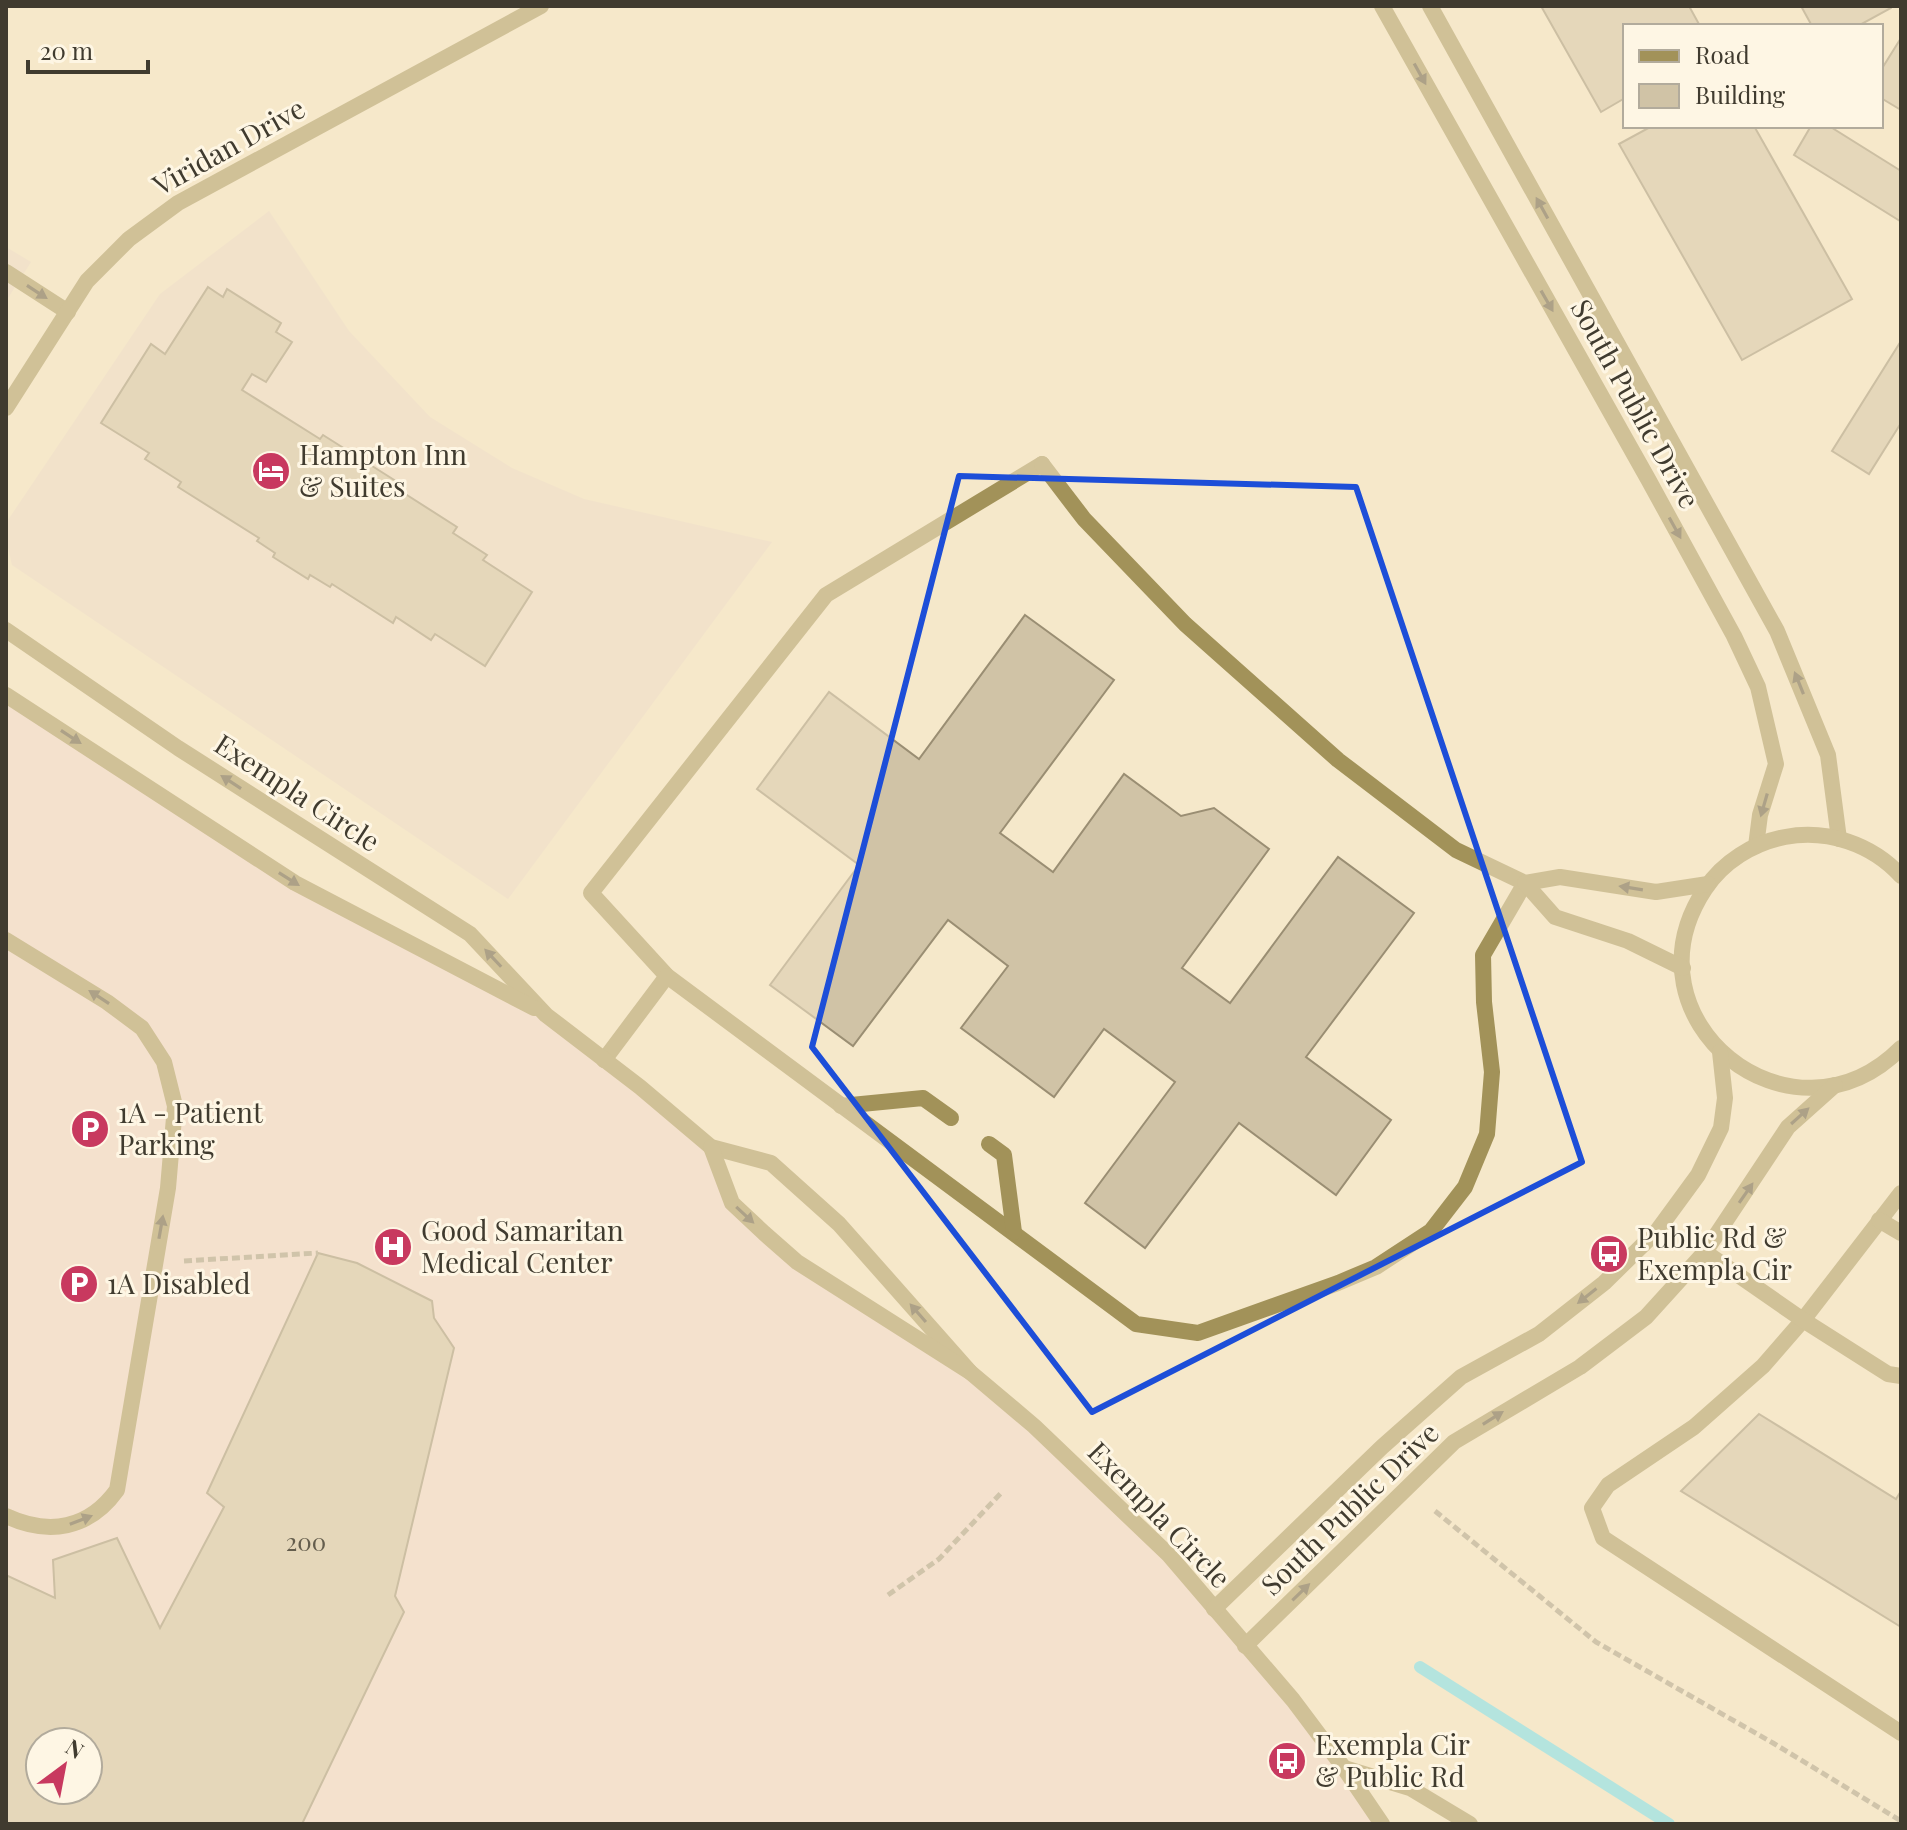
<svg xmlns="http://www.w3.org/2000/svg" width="1907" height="1830" font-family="'Playfair Display',serif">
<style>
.commercial{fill:#eddccb}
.medical{fill:#f2d9d1;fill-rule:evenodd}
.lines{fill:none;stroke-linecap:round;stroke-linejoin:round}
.stream{stroke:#65e1f7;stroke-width:12}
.building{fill:#d0c3a6;stroke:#9a8e73;stroke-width:2;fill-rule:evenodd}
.path{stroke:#a39a84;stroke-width:5;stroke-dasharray:8 4;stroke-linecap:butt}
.lane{stroke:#a29259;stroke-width:16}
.street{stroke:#a29259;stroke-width:16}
.oneway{fill:#544c37}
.marked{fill:none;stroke:#1d4ed8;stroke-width:6;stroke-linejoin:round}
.labels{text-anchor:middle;stroke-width:6;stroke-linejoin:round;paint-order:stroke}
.number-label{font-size:24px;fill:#645d4d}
.street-label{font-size:28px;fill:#403b2f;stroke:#fef6e4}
.poi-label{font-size:28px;fill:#403b2f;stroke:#fef6e4;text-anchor:start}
</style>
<rect width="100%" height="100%" fill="#f5e8ca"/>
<g class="commercial">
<path d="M269 211 349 331 430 417 512 468 584 499 772 542 508 899 12 565 6 539V523L160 294Z"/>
<path d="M6 247 31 262 6 301Z"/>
</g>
<path class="medical" d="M6 695 295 883 546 1015 711 1147 732 1203 797 1262 970 1372 1214 1609 1382 1824H6ZM40 1742H88V1790H40Z"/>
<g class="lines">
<path class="stream" d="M1420 1667 1669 1824"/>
</g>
<g class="building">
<path d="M1541 6H1689L1700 26H1625V98L1601 112Z"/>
<path d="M1801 6H1891V8L1858 26H1812Z"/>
<path d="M1901 38V110L1881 98V70Z"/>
<path d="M1652 126H1754L1852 299 1742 360 1619 144Z"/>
<path d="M1811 126H1829L1901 171 1900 221 1794 155Z"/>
<path d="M208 287 223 297 227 289 281 323 276 332 292 342 266 382 252 374 242 390 320 439 323 435 399 483 396 488 457 527 453 533 487 555 483 560 532 592 485 666 435 634 431 640 396 617 393 623 332 584 330 587 310 575 308 579 273 557 275 553 257 541 259 538 178 487 181 482 145 459 149 453 101 423 151 344 165 354Z"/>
<path d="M1901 341V423L1869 474 1832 451Z"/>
<path d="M1025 615 1114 680 1000 833 1053 872 1124 774 1181 816 1214 808 1269 849 1182 968 1230 1003 1338 857 1414 913 1306 1057 1391 1120 1336 1195 1239 1123 1145 1248 1085 1203 1175 1082 1104 1029 1054 1097 961 1028 1008 966 948 920 853 1046 770 985 859 865 757 789 829 692 919 759Z"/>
<path d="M318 1253 357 1263 432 1301 434 1318 454 1348 395 1596 404 1612 302 1824H6V1575L55 1598 53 1560 117 1538 160 1628 224 1507 207 1493ZM40 1742H88V1790H40Z"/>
<path d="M1759 1414 1896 1499 1901 1491V1627L1681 1491Z"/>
</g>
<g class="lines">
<g class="path">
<path d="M184 1261 318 1253"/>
<path d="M1435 1511 1596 1642 1773 1743 1901 1821"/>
<path d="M888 1595 939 1559 1002 1492"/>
</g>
<g class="lane">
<path d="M6 272 68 312"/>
<path d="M1042 464 826 595 591 893 667 976 1136 1324 1198 1333 1338 1283 1376 1267 1431 1231 1465 1187 1487 1134 1492 1072 1484 1002 1483 955 1525 883"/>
<path d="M6 940 107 1002 142 1028 164 1062 175 1106 168 1188 117 1490C89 1529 49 1536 6 1516"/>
<path d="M604 1060 667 976"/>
<path d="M841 1106 923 1098 951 1118"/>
<path d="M989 1144 1004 1155 1014 1232"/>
<path d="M1901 1193 1803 1320 1763 1366 1694 1427 1608 1485 1592 1508 1603 1538 1901 1733"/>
<path d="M1879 1220 1901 1233"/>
<path d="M1705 1252 1803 1320 1888 1374 1901 1376"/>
<path d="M1344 1768 1410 1788 1470 1824"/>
</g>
<g class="street">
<path d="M1382 6 1648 479 1734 636 1758 687 1776 764 1760 815 1756 846"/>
<path d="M1430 6 1777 631 1828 755 1839 839"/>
<path d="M6 408 87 281 129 239 178 203 541 6"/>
<path d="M1042 464 1084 519 1185 624 1338 760 1456 850 1525 883"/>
<path d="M6 630 178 748 470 934 546 1015 640 1087 711 1147 771 1163 839 1224 970 1372"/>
<path d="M6 695 295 883 534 1008"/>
<path d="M1901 876C1872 844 1827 829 1785 837 1753 843 1723 862 1705 889 1619 1019 1791 1158 1901 1048"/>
<path d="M1683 968 1628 941 1555 917 1525 883 1560 877 1656 892 1708 884"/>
<path d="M711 1147 732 1203 764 1233 797 1262 970 1372 1034 1426 1169 1555 1293 1700 1344 1768 1382 1824"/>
<path d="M1214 1609 1382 1447 1461 1377 1539 1334 1604 1283 1657 1231 1698 1175 1721 1128 1725 1098 1720 1052"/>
<path d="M1245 1646 1454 1442 1580 1367 1646 1317 1705 1252 1788 1127 1835 1085"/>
</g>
</g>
<defs><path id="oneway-solid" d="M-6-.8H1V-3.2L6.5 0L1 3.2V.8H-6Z" transform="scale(2)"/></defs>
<g class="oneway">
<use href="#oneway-solid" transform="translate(1420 74) rotate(61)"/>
<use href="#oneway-solid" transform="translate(1542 208) rotate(-119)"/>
<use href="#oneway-solid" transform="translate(37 292) rotate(33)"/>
<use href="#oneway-solid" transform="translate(1547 301) rotate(60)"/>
<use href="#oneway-solid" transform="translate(1675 528) rotate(61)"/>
<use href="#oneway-solid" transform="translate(1799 683) rotate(-112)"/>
<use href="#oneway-solid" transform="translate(71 737) rotate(33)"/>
<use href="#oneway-solid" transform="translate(231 782) rotate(-147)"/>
<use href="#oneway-solid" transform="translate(1764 805) rotate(106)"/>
<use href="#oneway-solid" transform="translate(289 879) rotate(32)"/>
<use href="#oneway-solid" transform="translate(1631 888) rotate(-171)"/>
<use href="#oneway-solid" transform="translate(493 958) rotate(-133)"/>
<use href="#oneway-solid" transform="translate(99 997) rotate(-147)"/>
<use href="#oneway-solid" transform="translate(1800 1116) rotate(-42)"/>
<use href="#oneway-solid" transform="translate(1746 1193) rotate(-55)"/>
<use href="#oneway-solid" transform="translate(745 1215) rotate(43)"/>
<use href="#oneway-solid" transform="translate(161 1227) rotate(-80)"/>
<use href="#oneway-solid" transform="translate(1587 1296) rotate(142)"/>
<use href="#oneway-solid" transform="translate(918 1313) rotate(-131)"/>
<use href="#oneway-solid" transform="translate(1493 1418) rotate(-32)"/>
<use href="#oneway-solid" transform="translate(81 1520) rotate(-21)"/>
<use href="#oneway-solid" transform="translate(1301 1592) rotate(-44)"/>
</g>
<path d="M0 0H1907V1830H0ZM959 476 1356 487 1582 1162 1092 1412 812 1047Z" fill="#f5e8ca" fill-opacity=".55" fill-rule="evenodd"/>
<path class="marked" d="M959 476 1356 487 1582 1162 1092 1412 812 1047Z"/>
<defs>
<g id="hotel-disc" transform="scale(2)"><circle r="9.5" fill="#c8395f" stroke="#fef6e4"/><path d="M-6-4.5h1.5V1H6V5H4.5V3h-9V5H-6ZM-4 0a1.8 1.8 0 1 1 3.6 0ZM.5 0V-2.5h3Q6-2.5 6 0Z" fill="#fff"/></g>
<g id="parking-disc" transform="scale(2)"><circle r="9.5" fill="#c8395f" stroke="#fef6e4"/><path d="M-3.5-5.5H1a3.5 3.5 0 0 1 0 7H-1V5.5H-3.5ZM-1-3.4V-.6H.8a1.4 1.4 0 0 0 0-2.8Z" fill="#fff"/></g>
<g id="hospital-disc" transform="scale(2)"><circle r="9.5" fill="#c8395f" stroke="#fef6e4"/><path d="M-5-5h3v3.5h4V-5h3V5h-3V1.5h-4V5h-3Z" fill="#fff"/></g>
<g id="bus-disc" transform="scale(2)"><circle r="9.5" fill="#c8395f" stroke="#fef6e4"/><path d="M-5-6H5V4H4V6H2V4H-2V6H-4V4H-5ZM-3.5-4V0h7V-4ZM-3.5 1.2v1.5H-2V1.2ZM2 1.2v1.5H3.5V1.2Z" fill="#fff"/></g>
</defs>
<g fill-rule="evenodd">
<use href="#hotel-disc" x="271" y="471"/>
<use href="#parking-disc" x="90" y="1129"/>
<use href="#hospital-disc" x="393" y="1247"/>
<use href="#bus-disc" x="1609" y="1254"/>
<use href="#parking-disc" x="79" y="1284"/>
<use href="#bus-disc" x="1287" y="1761"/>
</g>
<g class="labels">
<g class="number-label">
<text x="306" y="1551">200</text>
</g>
<g class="street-label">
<text transform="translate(229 147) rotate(-29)" y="10">Viridan Drive</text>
<text transform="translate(1635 404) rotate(61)" y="10">South Public Drive</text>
<text transform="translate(297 793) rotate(33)" y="10">Exempla Circle</text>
<text transform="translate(1350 1509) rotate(-44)" y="10">South Public Drive</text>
<text transform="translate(1159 1515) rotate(46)" y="10">Exempla Circle</text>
</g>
<g class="poi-label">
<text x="299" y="465">Hampton Inn<tspan x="299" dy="32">&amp; Suites</tspan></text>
<text x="118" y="1123">1A - Patient<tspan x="118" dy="32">Parking</tspan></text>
<text x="421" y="1241">Good Samaritan<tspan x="421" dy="32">Medical Center</tspan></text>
<text x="1637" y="1248">Public Rd &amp;<tspan x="1637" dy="32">Exempla Cir</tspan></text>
<text x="107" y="1294">1A Disabled</text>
<text x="1315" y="1755">Exempla Cir<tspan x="1315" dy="32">&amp; Public Rd</tspan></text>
</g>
</g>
<rect width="1907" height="1830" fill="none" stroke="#403b2f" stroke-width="16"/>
<rect x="1623" y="24" width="260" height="104" fill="#fef6e4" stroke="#b2ab9c" stroke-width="2"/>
<rect x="1639" y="50" width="40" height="12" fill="#a29259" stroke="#b2ab9c" stroke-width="2"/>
<text x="1695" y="64" font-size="24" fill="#403b2f">Road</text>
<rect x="1639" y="84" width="40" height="24" fill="#d0c3a6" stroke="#b2ab9c" stroke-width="2"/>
<text x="1695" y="104" font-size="24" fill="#403b2f">Building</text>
<g transform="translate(64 1766) rotate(32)"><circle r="38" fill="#fef6e4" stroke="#b2ab9c" stroke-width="2"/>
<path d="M0-6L14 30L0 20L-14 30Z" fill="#c8395f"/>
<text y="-12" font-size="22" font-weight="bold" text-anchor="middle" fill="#403b2f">N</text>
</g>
<path d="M28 60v12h120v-12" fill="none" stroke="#403b2f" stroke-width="4"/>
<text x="40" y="60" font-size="24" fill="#403b2f" stroke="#fef6e4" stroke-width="6" paint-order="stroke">20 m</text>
</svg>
